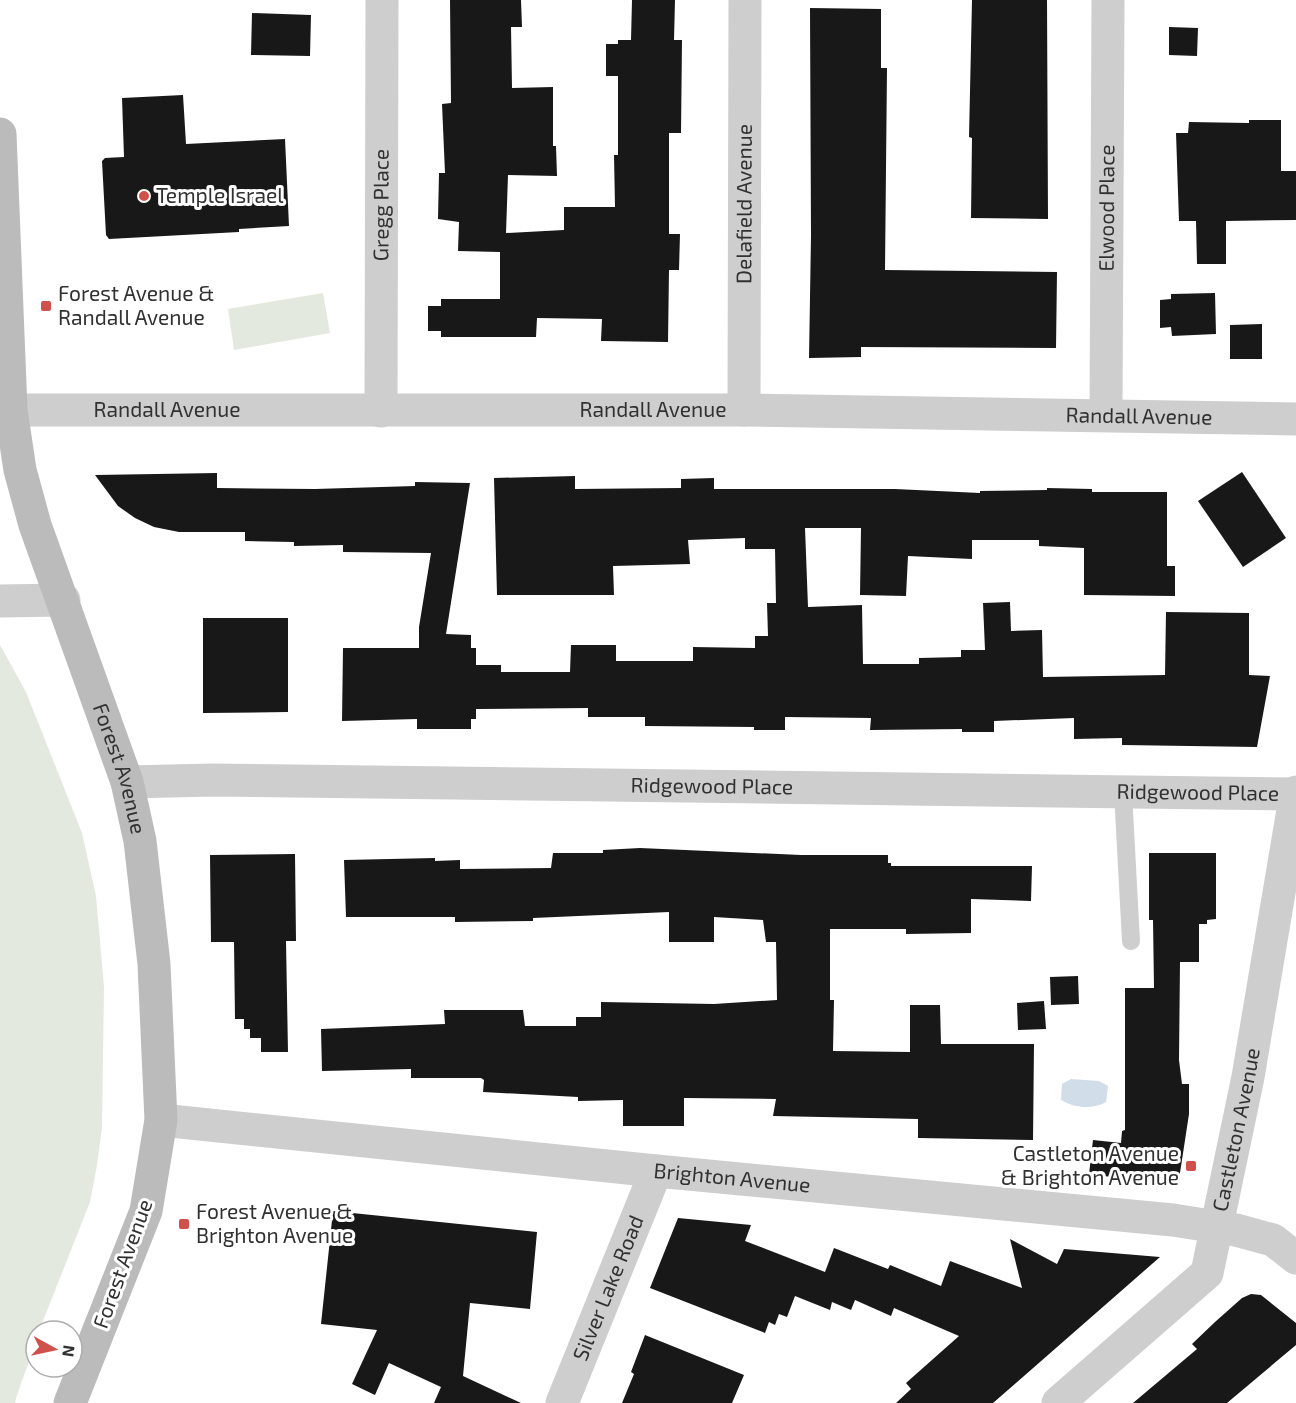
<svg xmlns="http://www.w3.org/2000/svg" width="1296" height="1403" font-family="'Exo 2',sans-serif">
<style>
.green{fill:#e3e9df}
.water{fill:#d1dde9}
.building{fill:#181818}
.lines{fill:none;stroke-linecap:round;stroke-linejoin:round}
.service{stroke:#cecece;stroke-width:18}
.minor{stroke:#cecece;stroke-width:33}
.tertiary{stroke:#cecece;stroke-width:33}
.secondary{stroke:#bbb;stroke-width:33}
.poi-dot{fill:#d0504c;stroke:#fff;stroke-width:2}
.labels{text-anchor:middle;stroke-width:6;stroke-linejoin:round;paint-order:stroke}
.poi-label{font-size:21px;fill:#313131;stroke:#fff;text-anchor:start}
.street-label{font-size:21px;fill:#313131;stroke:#fff}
</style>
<rect width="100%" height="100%" fill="#fff"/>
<g class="green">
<path d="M323 293 330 333 234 350 228 309Z"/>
<path d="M0 645 26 692 82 833 96 896 104 987 102 1128 97 1165 90 1202 39 1331H36C36 1348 20 1383 15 1403H0Z"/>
</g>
<path class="water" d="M1071 1079 1099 1081 1108 1086 1106 1102C1093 1110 1074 1108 1061 1100L1062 1084Z"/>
<g class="building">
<path d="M450 0H521L522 27H511L512 88 553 87V146H556L557 176 508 175 506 233 564 230V207H615L614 155H618V76H606V44H618V40H631L632 0H675L674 40H682L681 133H669V234H680L679 270H669L668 342 601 341 602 319 537 318 536 337H441V331H428V306H441V299H500V252L458 251 459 222 438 219 439 173H445L442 104 451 103Z"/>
<path d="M972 0H1047L1048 219 971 218 972 138 969 137Z"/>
<path d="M810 8 881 9V68H887L885 270 1057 272 1056 348 861 347V357L809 358 811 236Z"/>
<path d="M252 13 311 15 310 56 251 55Z"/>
<path d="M1169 27 1198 28 1197 56 1169 55Z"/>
<path d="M183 95 186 144 285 139 289 226 239 229V232L109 239 106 235 102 161 105 158 124 157 122 98Z"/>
<path d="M1249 120H1281V171H1296V220L1226 221V264H1197L1196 221H1179L1176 133H1188L1189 122 1249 123Z"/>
<path d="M1215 293 1216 334 1172 336 1171 327 1160 328V300L1171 299V294Z"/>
<path d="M1262 324V359H1230V325Z"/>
<path d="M1242 472 1286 538 1243 567 1198 501Z"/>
<path d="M217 473V488L315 489 415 486V482L470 483 446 634 471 635V648H476V665H501V672H570L571 645H616V661H693V647L755 648V636H768L767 603H776L775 549H745V538L688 540 690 564 613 566 614 595H497L494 478 575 476V489L681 488V479L714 478V489H895L980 493V491L1047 490V488L1092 489V492H1167V566H1175V596L1084 595V548L1039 546V540H972V559L908 556 906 596 860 595 861 528H805L808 607 862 605 863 664H919V658L961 657V650H985L983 603 1010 602 1011 631 1042 630 1043 677 1165 675 1166 612 1249 613V675L1270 676 1257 747 1122 745V738L1074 739V718L994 721V732H962V729L870 730 871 718 785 717V730H754V727L645 726V717H588V708L476 709V719H471V729H417V719L342 721 343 648H419V627L431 553 343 552V545L294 546V542L245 541V532H179L154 527 135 518 118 506 95 475Z"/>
<path d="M203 618H288V712L203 713Z"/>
<path d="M640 848 801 855H888V863H891V866H1032L1031 901 971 899V933L906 934V929H830V1000H834L833 1051 910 1052V1005H940L941 1044H1034L1033 1140 918 1138V1119L773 1116 776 1099 684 1098V1126H623V1100L578 1101V1097L483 1092 484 1080 481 1078H411V1069L322 1071 321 1029 445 1024 444 1010H523L525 1026H576V1017H601V1002L714 1004 777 1000 776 942H766L763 920 714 917V942H669V912L533 918V921L455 922V917H346L344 860 435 858V861L460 860V869L551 868 553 853H603V850Z"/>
<path d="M1149 853H1216V919L1207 920V924H1199V962H1180L1179 1060 1182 1084H1189V1114L1178 1186 1089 1174 1093 1140 1121 1143 1122 1131 1125 1130V988H1154L1153 920H1149Z"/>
<path d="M295 854 296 941H286L288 1052H261V1038H250V1029H244V1019H235L234 942H211L210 855Z"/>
<path d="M1078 976 1079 1004 1051 1005 1050 977Z"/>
<path d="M1044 1001 1046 1029 1018 1030 1017 1003Z"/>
<path d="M333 1211 537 1232 530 1309 470 1303 463 1376 521 1403H434L441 1387 389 1363 375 1395 352 1384 377 1330 321 1324Z"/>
<path d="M678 1218 751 1225 745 1241 825 1272 834 1248 888 1269 890 1265 941 1286 950 1261 1022 1288 1010 1239 1057 1264 1064 1249 1160 1257 993 1403H896L911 1389 906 1383 959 1336 894 1308 891 1316 855 1300 851 1310 832 1302 830 1310 795 1296 787 1317 779 1314 775 1325 769 1322 765 1333 650 1288Z"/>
<path d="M1251 1294 1261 1295 1296 1323V1345L1227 1403H1133L1197 1349 1192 1344 1215 1322 1242 1298Z"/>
<path d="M645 1335 744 1375 732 1403H622L634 1374 631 1372Z"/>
</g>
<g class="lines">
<path class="service" d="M1123 792 1131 941"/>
<g class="minor">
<path id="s1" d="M11 410H744L1296 419"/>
<path id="s2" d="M744 410 745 0"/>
<path id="s3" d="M381 411 382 0"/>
<path id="s4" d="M1106 415 1108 0"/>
<path d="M0 601 64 600"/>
<path id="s5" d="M127 782 213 780 1296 794"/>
<path id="s6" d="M161 1120 656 1171 1173 1220 1236 1230 1273 1240 1296 1258"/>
<path id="s7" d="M562 1403 656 1171"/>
</g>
<path class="tertiary" id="s8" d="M1058 1403 1207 1273 1248 1077 1296 792"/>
<path class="secondary" id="s9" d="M0 134 11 410 20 470 35 525 127 782 140 841 154 964 161 1120 146 1211 70 1403"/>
</g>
<g class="poi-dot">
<circle cx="144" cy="196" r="6"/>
<rect x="40" y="300" width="12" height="12" rx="3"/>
<rect x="1185" y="1160" width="12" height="12" rx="3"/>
<rect x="178" y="1218" width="12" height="12" rx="3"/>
</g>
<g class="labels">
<g class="poi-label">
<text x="156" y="203">Temple Israel</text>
<text x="58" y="301">Forest Avenue &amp;<tspan x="58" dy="24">Randall Avenue</tspan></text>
<text x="1179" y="1161" text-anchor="end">Castleton Avenue<tspan x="1179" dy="24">&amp; Brighton Avenue</tspan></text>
<text x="196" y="1219">Forest Avenue &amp;<tspan x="196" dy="24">Brighton Avenue</tspan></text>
</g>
<g class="street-label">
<text dy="7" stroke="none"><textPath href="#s3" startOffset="206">Gregg Place</textPath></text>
<text dy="7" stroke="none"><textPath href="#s2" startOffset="206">Delafield Avenue</textPath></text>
<text dy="7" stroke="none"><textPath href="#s4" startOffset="207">Elwood Place</textPath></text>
<text dy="7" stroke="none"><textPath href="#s1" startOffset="156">Randall Avenue</textPath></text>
<text dy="7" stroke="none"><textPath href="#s1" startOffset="642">Randall Avenue</textPath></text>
<text dy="7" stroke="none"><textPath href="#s1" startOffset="1128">Randall Avenue</textPath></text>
<text dy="7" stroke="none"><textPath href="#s9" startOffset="652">Forest Avenue</textPath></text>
<text dy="7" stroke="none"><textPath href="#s5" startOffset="585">Ridgewood Place</textPath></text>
<text dy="7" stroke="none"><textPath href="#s5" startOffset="1071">Ridgewood Place</textPath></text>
<text dy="7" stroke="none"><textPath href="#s8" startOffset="344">Castleton Avenue</textPath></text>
<text dy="7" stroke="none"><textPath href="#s6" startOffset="574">Brighton Avenue</textPath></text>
<text transform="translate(123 1264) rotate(-70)" y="7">Forest Avenue</text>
<text dy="7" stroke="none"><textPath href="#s7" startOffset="124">Silver Lake Road</textPath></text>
</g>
</g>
<g transform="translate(54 1349) rotate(98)"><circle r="28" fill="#ffffff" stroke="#adadad" stroke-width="1.5"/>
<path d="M0-4.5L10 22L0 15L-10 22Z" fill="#d0504c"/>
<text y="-9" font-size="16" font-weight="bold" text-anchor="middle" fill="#313131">N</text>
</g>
</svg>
